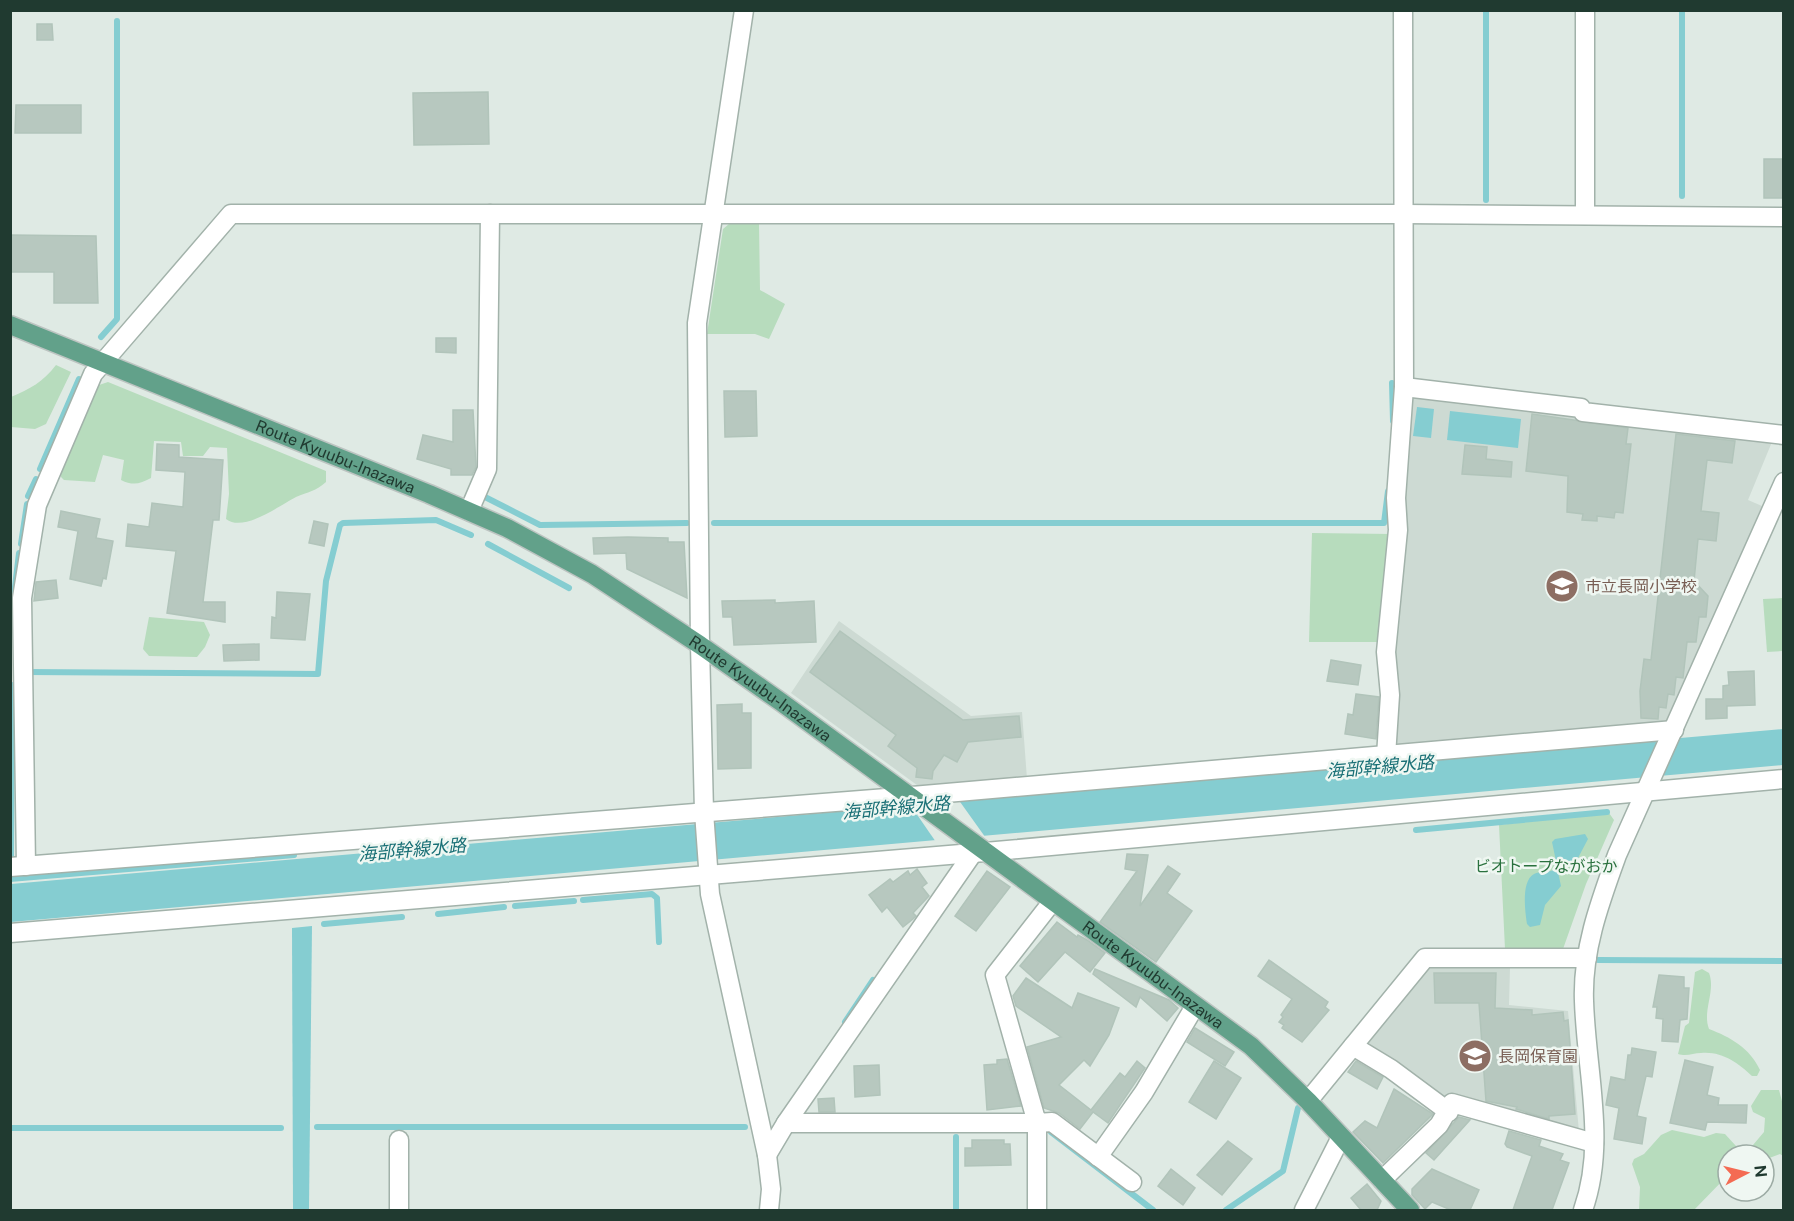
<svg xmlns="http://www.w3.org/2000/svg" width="1794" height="1221" font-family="'Public Sans','Noto Sans JP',sans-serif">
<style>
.built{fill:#cddad3}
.green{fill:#b7dcbd}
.water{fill:#85cdd1}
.pier{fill:#dfeae4}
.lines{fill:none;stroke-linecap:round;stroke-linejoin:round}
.stream{stroke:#85cdd1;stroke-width:6}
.building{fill:#b7c8bf;stroke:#b1c4ba;stroke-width:1.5}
.minor-casing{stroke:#a2b2aa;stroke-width:21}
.major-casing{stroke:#bcc4c1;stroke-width:21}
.minor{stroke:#fff;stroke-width:18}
.major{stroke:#62a18a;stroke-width:18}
.labels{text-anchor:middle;stroke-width:5;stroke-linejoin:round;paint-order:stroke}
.street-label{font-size:16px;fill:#203a30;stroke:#eff7f2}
.education-label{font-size:16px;fill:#785e54;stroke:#eff7f2;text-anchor:start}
.park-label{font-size:16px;fill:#2a713e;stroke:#eff7f2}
.water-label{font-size:18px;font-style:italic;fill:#1a7076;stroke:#eff7f2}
</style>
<rect width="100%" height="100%" fill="#dfeae4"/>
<g class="built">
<path d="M1410 396 1774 437 1748 500 1762 506 1668 723 1391 746 1389 652Z"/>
<path d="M839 621 971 716 1022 712 1027 779 921 788 791 693Z"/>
<path d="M1429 966 1510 968 1509 1005 1568 1011 1579 1132 1448 1106 1362 1047Z"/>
</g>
<g class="green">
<path d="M759 223 760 290 785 304 769 339 755 334H707L723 229 729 224Z"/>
<path d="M56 365 71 372 46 424 35 429 11 427V397C30 389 43 382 56 365Z"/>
<path d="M108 382 326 471V482C316 491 308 492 296 497 280 505 244 533 226 519L229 494 227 448 210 447 203 456H183L181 442 154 441 151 478C140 484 133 486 121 480L124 460 103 455 95 482 64 480 61 477 60 467 96 386Z"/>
<path d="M1312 533 1392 534 1382 642H1309Z"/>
<path d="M1783 598V651L1767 652 1763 599Z"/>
<path d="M149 617 204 622 210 635 205 647 197 657 149 656 143 649Z"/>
<path d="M1609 813 1614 820 1586 884 1563 949H1505L1499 825Z"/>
<path d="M1702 969 1709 973C1716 991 1702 1011 1709 1029 1730 1037 1750 1048 1760 1070L1757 1076H1752C1738 1063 1722 1051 1701 1053 1693 1053 1687 1057 1678 1054L1685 1026 1689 1023 1695 972Z"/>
<path d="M1761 1090H1779L1783 1105V1156L1780 1154 1764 1160V1155H1728V1175L1694 1210H1639L1640 1187 1632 1164 1634 1159 1644 1154 1661 1135 1672 1130 1704 1137 1716 1133 1725 1134 1736 1146 1753 1145 1764 1132 1765 1118 1753 1112 1751 1106Z"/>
</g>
<g class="water">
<path d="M1417 407 1434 409 1431 438 1413 436Z"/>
<path d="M1450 411 1521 419 1518 448 1447 440Z"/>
<path d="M1783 729V765L11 922V884Z"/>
<path d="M1585 834 1588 839 1578 858 1560 865 1558 872 1561 886 1545 905 1540 925 1530 927 1527 924C1525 911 1521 881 1534 874 1540 871 1547 873 1553 870L1556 861 1552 842 1555 839Z"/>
<path d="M312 926 309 1210H293L292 928Z"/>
</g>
<path class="pier" d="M958 799 988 841 938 845 909 803Z"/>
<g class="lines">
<g class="stream">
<path d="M1486 10V200"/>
<path d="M1682 10V196"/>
<path d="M101 337 117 319V21"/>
<path d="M1392 383 1393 421"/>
<path d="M40 469 79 379"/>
<path d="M28 496 36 479"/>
<path d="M483 496 540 525 687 523"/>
<path d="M714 523H1384L1388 491"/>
<path d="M21 544 27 504"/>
<path d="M488 544 569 588"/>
<path d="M12 612 19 553"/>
<path d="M26 672 318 674 326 581 340 525 343 523 436 520 471 535"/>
<path d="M1416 830 1607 812"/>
<path d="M11 857 12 685"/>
<path d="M10 879 294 855"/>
<path d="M583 900 652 894 657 898 659 942"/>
<path d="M515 906 574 901"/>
<path d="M438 914 504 907"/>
<path d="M324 924 402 917"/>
<path d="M1598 960 1784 961"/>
<path d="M845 1022 873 980"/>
<path d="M317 1127H745"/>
<path d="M10 1128H281"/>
<path d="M1051 1132 1153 1210"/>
<path d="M956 1210V1137"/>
<path d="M1226 1210 1283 1171 1298 1108"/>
</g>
</g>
<g class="building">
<path d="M37 24H52L53 40H37Z"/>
<path d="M488 92 489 144 414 145 413 93Z"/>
<path d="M16 105H81V133H15Z"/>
<rect x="1764" y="159" width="20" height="39"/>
<path d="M10 235 96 236 98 303H54V272H10Z"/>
<path d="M436 338H456V353L436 352Z"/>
<path d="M724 391H756L757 436 725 437Z"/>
<path d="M453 410H473L476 467 472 475H451V469L417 459 423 435 453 442Z"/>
<path d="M1532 414 1628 428 1626 444H1631L1623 513 1615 512 1614 518 1597 516V521L1582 520 1583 514 1567 512 1568 476 1526 471Z"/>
<path d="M1676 434 1735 441 1732 463 1707 460 1701 511 1719 513 1716 541 1698 539 1694 581 1708 596 1706 617H1699L1696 642H1687L1683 678 1676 677 1674 695 1668 694 1666 708 1659 707 1658 719 1641 718 1640 691 1644 659 1651 660Z"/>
<path d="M157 444 179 445V457L223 460 219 520H213L203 602H225V622L167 613 176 551 126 546 128 524 149 527 152 503 183 507 185 472 156 470Z"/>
<path d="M1465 445 1487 447 1486 459 1512 462 1511 477 1462 474Z"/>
<path d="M61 511 100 519 96 538 113 541 106 579 103 578 101 586 70 579 78 531 58 527Z"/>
<path d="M314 521 328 524 324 546 309 543Z"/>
<path d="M628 537 668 538V542H684L687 598 627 569 626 553 594 554 593 538Z"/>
<path d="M56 580 58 598 34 601 36 582Z"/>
<path d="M277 592 310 594 305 640 271 638 272 617 276 618Z"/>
<path d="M775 600V603L814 601 816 642 734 645 732 617H723L722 601Z"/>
<path d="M840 631 963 720 1019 716 1021 737 968 742 957 762 944 755 933 771 932 779 916 777 917 768 888 746 896 735 810 672Z"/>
<path d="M259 644V660L224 661 223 645Z"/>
<path d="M1331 660 1361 665 1358 685 1327 681Z"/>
<path d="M1754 671 1755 705 1727 706V718L1706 719V699H1723V686L1729 685 1728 672Z"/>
<path d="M1356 694 1379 697 1376 739 1345 734 1348 714 1353 715Z"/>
<path d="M742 704V713H751V768L718 769 717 705Z"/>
<path d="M1127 854 1148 855 1140 906 1168 866 1180 874 1167 893 1192 911 1156 962 1100 922 1137 871 1125 869Z"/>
<path d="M917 869 927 883 922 887 929 896 913 913 916 916 913 919 903 927 887 907 882 912 869 895 890 879 893 882 908 871 910 875Z"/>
<path d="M987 871 1010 887 976 931 955 916Z"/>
<path d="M1057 922 1077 937 1078 935 1087 940 1105 953 1090 972 1065 952 1038 982 1020 966Z"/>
<path d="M1269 960 1328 1002 1325 1007 1329 1010 1302 1042 1282 1028 1284 1025 1279 1022 1283 1017 1281 1015 1292 999 1258 976Z"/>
<path d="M1095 969 1169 1000 1178 1008 1167 1021 1140 997 1136 1007 1093 974Z"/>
<path d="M1434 973H1496L1495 1008 1532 1010V1015L1563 1012 1564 1021 1568 1020 1575 1114 1549 1116V1119L1516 1109 1517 1107 1486 1101 1479 1003H1435Z"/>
<path d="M1659 975 1684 977V988H1689L1687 1019 1680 1020 1678 1042 1662 1041 1663 1019 1656 1018 1657 1007H1653Z"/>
<path d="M1026 978 1072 1008 1078 993 1119 1008 1109 1035 1090 1066 1084 1060 1059 1085 1091 1110 1120 1073 1125 1077 1137 1061 1145 1068 1108 1123 1093 1112 1080 1129 1059 1113 1044 1108 1027 1047 1061 1037 1016 1006 1013 996Z"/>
<path d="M1195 1028 1234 1052 1225 1066 1187 1042Z"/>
<path d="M1632 1048 1656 1052 1652 1077 1646 1076 1637 1116 1646 1118 1642 1144 1614 1139 1619 1108 1606 1105 1611 1077 1625 1080 1628 1055H1631Z"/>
<path d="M1007 1059 1021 1106 987 1110 984 1065 997 1064V1060Z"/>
<path d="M1685 1060 1713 1067 1707 1095 1719 1098 1718 1105H1747L1746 1123 1707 1122 1705 1130 1670 1123Z"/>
<path d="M1214 1061 1241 1078 1216 1119 1189 1102Z"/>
<path d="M1356 1061 1383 1077 1377 1089 1348 1072Z"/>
<path d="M879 1065 880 1095 855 1097 854 1066Z"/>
<path d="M1394 1089 1433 1114 1383 1163 1353 1132 1365 1121 1377 1128Z"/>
<path d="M834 1098 835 1112H819L818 1099Z"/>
<path d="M1459 1117 1470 1120 1434 1160 1426 1153Z"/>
<path d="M1509 1131 1541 1140 1539 1146 1563 1154 1560 1160 1569 1163 1552 1210H1513L1532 1156 1507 1147 1505 1144Z"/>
<path d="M972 1140H1004V1144H1010L1011 1165 965 1166V1148H972Z"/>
<path d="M1228 1141 1252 1159 1222 1195 1197 1175Z"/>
<path d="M1171 1169 1195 1188 1183 1205 1158 1186Z"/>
<path d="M1432 1169 1479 1190 1470 1210H1451L1432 1202 1425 1209 1412 1195V1189Z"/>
<path d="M1367 1184 1381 1201 1377 1210H1361L1351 1198Z"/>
</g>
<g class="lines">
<g class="minor-casing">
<g id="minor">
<path d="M744 10 697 323 700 645 704 812 710 894 767 1155 771 1189 769 1210"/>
<path d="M1585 215V10"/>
<path d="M1404 387 1581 408 1583 412 1784 435"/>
<path d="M469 511 487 469 490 214"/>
<path d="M1386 756 1390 695 1386 652 1398 530 1396 498 1404 387 1403 10"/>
<path d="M26 866 22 598 37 505 93 374 231 214H1403L1784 217"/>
<path d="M10 867 912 796 1674 730"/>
<path d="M1052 902 995 975 1037 1123 1052 1122 1132 1182"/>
<path d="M10 933 985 852 1784 779"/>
<path d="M1353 1046 1391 1069 1449 1112"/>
<path d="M1308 1101 1425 958H1587"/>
<path d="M786 1123H1037V1210"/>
<path d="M399 1140V1210"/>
<path d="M767 1155 786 1123 973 853"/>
<path d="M1098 1157 1144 1092 1195 1006"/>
<path d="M1382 1180 1439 1125 1452 1103 1594 1143"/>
<path d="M1304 1210 1341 1137"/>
<path d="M1583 1210C1607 1143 1586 1071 1584 1001 1582 950 1600 902 1617 855L1784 482"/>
</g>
</g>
<g class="major-casing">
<g id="major">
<path id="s1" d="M10 325 429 494 507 528 592 574 700 645 781 702 1251 1046 1308 1101 1410 1210"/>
</g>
</g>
<use href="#minor" class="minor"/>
<use href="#major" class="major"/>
</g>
<defs>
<g id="school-disc" transform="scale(1.725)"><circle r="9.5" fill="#8d6e63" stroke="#eff7f2"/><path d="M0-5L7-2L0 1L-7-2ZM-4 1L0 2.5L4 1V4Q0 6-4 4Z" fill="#fff"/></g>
</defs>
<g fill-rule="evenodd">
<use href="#school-disc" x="1562" y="586"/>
<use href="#school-disc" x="1475" y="1056"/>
</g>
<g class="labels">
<g class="street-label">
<text dy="6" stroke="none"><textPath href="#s1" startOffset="351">Route Kyuubu-Inazawa</textPath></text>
<text dy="6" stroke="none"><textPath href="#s1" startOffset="837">Route Kyuubu-Inazawa</textPath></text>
<text dy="6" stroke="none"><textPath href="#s1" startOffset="1323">Route Kyuubu-Inazawa</textPath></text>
</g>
<g class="education-label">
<text x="1585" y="592">市立長岡小学校</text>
<text x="1498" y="1062">長岡保育園</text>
</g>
<g class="park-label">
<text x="1546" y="872">ビオトープながおか</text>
</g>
<g class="water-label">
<text transform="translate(1380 767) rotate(-5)" y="6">海部幹線水路</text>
<text transform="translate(896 808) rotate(-5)" y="6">海部幹線水路</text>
<text transform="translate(412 850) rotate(-5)" y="6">海部幹線水路</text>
</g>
</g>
<rect width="1794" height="1221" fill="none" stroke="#203a30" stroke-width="24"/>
<g transform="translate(1746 1173) rotate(83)"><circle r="28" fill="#eff7f2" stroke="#9caba4" stroke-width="1.5"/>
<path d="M0-4.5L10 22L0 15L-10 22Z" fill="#f46b53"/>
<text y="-9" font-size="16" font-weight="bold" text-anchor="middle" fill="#203a30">N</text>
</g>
</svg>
